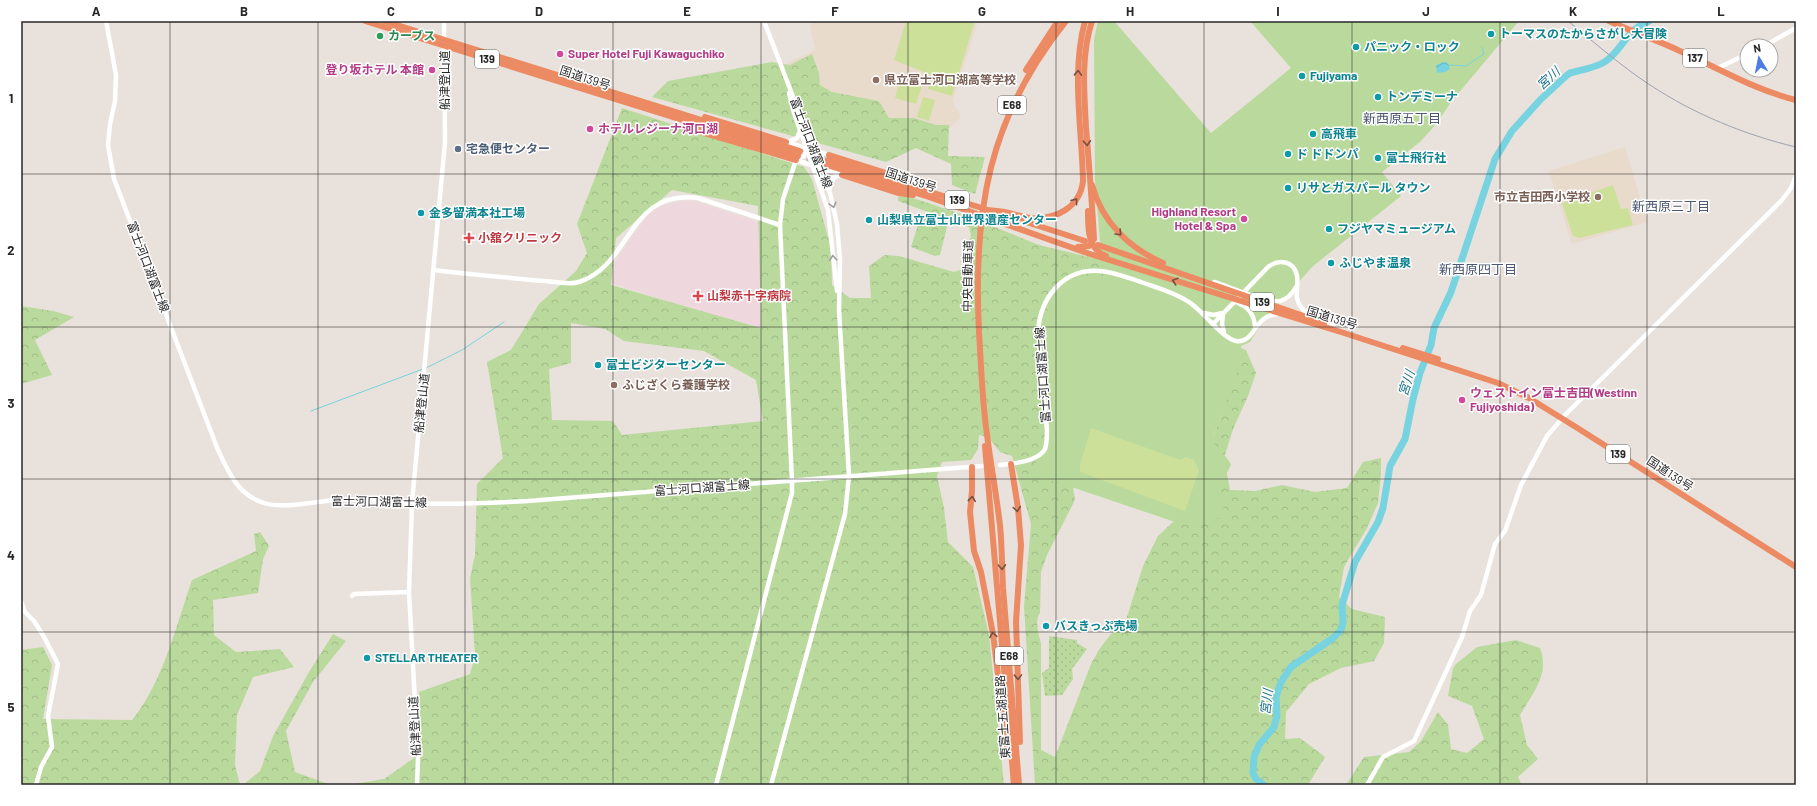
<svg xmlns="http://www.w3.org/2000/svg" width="1817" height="806" font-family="Barlow,'Noto Sans JP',sans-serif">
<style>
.education{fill:#e9dbcc}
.medical{fill:#efd8dd}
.grass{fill:url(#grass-dots)}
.forest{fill:url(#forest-crowns);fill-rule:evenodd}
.park{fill:#bada9d}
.pitch{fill:#cce099}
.water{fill:url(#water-waves)}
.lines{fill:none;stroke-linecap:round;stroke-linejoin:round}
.stream{stroke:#78d3e0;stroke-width:1}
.river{stroke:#78d3e0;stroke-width:7}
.highway-tunnel{stroke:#c2bcb7;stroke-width:6;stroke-dasharray:6 3;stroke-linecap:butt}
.secondary{stroke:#fff;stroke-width:4.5}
.highway{stroke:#ec8b63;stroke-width:6}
.rail{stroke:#9ea3b0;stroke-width:1}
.oneway{stroke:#765040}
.oneway2{stroke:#9e9e9e}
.grid{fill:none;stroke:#282828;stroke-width:1;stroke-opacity:0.55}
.culture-dot{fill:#0f9aa8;stroke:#fff;stroke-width:1.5}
.leisure-dot{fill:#2e9e5b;stroke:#fff;stroke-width:1.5}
.hotel-dot{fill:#d1479c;stroke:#fff;stroke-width:1.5}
.education-dot{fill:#8d6e63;stroke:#fff;stroke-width:1.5}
.service-dot{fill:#5c6f8a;stroke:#fff;stroke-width:1.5}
.health-dot{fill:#e0444e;stroke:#fff;stroke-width:1.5}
.labels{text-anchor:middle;stroke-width:3;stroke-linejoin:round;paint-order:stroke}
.shield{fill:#fff;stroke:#686868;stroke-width:1}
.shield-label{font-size:11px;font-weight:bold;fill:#282828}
.culture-label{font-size:12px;font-weight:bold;fill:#0d838f;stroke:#fff;text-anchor:start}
.leisure-label{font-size:12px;font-weight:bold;fill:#27864d;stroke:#fff;text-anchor:start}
.hotel-label{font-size:12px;font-weight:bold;fill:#b23c85;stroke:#fff;text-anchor:start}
.street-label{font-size:12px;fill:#282828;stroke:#fff}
.education-label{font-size:12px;font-weight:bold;fill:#785e54;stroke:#fff;text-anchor:start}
.service-label{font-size:12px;font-weight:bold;fill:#4e5e75;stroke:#fff;text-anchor:start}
.health-label{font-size:12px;font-weight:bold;fill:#be3a42;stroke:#fff;text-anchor:start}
.water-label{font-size:13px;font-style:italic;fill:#1b7288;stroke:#fff}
.neighbourhood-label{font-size:13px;fill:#4d5973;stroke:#fff}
.neatline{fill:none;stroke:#282828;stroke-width:1.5}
.grid-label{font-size:13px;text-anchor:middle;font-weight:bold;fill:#282828}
</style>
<defs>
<pattern id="grass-dots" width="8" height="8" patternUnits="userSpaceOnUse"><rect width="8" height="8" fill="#bada9d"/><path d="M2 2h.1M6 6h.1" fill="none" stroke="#a0bb87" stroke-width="1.8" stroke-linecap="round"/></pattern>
<pattern id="forest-crowns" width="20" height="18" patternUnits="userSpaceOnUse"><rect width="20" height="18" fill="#bada9d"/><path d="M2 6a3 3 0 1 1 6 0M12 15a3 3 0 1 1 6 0" fill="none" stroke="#a0bb87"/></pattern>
<pattern id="water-waves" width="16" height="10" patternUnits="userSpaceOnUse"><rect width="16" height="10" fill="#78d3e0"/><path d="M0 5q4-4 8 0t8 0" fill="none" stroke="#68b5c0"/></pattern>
</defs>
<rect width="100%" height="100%" fill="#e9e1db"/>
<g class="education">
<path d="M817 21H978L953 100 955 107 960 113V118L944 133 798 96 787 63 815 50 810 24Z"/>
<path d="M1625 147 1647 222 1572 244 1549 171Z"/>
</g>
<path class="medical" d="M684 201 698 202 772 227 782 337 595 278 605 272 615 261 649 214 663 205Z"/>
<path class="grass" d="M1049 636 1077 640V643L1087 649 1072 669 1073 679 1062 695 1045 696 1042 673 1049 668Z"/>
<g class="forest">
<path d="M812 54 819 73 820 85 832 92 879 101 889 118H914L936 125H949L948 156 985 157 975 194 952 185 951 164 916 148 886 162 652 97 668 81 772 62 790 65Z"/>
<path d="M622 108 804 167 812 179 831 248 832 285 850 298H871L869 266 885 255 899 256 954 272 962 269 971 235 969 227 898 201V197L907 196 967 216 1039 245 1110 262 1069 462 1075 500 1047 555 1041 572 1040 613C1034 621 1039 634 1041 644V750L1055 757 1091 664 1100 648 1111 634 1126 620 1143 566 1158 536 1177 518 1208 451 1232 385 1230 365 1232 344 1246 350 1256 373 1248 396 1233 429 1224 458 1230 490 1255 491 1282 485 1315 492 1347 488 1363 462 1381 458V474L1378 503 1367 528 1344 567 1339 597 1352 609 1385 617 1384 643 1374 661 1341 668 1309 684 1286 712 1285 739 1300 738 1325 757 1308 785H1035L1024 606 1031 524 1012 456 1000 452 988 437 979 435 978 449 971 460 942 462 937 476 944 508 948 542 973 567 989 635 1004 785H348L384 779 421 753 419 692 470 674 475 655 470 578 475 555 477 484 503 458 487 362 511 350 539 304 576 271 587 253 577 224ZM672 190 758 206 761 328 611 285 616 238ZM571 323 605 329 624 341 704 351 756 380 763 421 622 435 613 421 552 420 549 369 571 363Z"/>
<path d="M923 218 946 225 947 227 940 255 935 256 911 247 920 219Z"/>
<path d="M21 306 53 311 74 317 35 340 52 375 21 384Z"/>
<path d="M260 532 269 546 263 559 258 593 213 600 214 635 236 652 280 649 294 667 253 677 237 715 235 765 240 785H21V650L43 647 52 665 43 719 132 720C163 682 176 626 192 580L256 551 254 534Z"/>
<path d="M333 634 346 641 313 682 286 731 295 772 331 785H243L260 771 273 736 309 672Z"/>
<path d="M1516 640 1540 648C1550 674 1533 693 1520 715L1527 745 1538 759 1518 777 1522 785H1346L1364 757 1409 752 1421 741 1438 712 1448 725 1451 749 1467 753 1484 739 1472 706 1448 696 1453 668 1456 664 1477 647Z"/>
</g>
<path class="park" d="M1098 21H1114L1211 133 1291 68 1250 21H1519L1451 102 1437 123 1421 141 1382 172 1401 196 1312 267 1260 326 1250 342 1241 346 1237 374 1213 437V442C1217 447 1230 460 1231 465L1220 486 1224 511 1221 517 1202 523 1184 525 1033 474 1034 464 1044 457 1050 436 1042 344 1049 300 1066 283 1086 276H1103L1095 181 1094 39Z"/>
<g class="pitch">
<path d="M906 21H975L952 96 928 89 931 75 894 60Z"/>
<path d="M901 79 922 86 916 104 895 98Z"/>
<path d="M923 97 935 100 929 121 917 117Z"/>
<path d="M1613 185 1621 209 1628 208 1633 225 1579 238 1573 236 1562 203Z"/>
<path d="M1091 428 1180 460 1186 457 1194 460 1199 470 1185 511 1080 472V465Z"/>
</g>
<path class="water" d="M1443 62 1448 63 1450 69 1445 72 1437 73 1436 65Z"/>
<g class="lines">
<g class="stream">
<path d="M1450 65 1466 66 1484 54 1482 47"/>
<path d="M426 368 462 350 504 322"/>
<path d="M311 411 423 369"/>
</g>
<path class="river" d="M1264 785 1256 779 1253 773 1254 757 1259 745 1274 727 1277 716 1276 697 1281 682 1291 667 1333 638 1341 630 1343 623 1342 605 1355 562 1378 522 1383 508 1390 466 1405 439 1413 399 1420 373 1431 345 1434 328 1451 292 1495 159 1512 131 1541 99 1566 76 1570 73C1581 70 1596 68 1606 61 1623 49 1625 31 1649 21"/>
<g class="highway-tunnel">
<path d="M803 152 828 160"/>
<path d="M798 156 827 165"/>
</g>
<g class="secondary">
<path d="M106 21 116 75 115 101 110 124 108 145 114 179 218 450C228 471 237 493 261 502 284 511 323 499 349 499 370 499 391 502 412 503 451 505 490 503 528 501L982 466"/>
<path d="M764 21 830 193 837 224 840 259 839 310 849 476 845 514 771 785"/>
<path d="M1764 46 1796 28"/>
<path d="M1718 68 1747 54"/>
<path d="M789 93 794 113 828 210 837 291"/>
<path d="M786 142 829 155"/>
<path d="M788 142 797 138 800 131"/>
<path d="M796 160 842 175"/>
<path d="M797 160 804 156 807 148"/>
<path d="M829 190 834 177 842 175"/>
<path d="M433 270C471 274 508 278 545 281 555 282 570 285 579 282 633 264 627 189 698 198L780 225"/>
<path d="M1214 282C1230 287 1266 303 1280 301 1288 299 1292 294 1296 287"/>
<path d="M1236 302C1248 307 1254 313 1255 327"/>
<path d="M1204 313 1214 315 1222 313"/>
<path d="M1223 314 1222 324 1224 332"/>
<path d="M1213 324 1268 267C1279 259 1294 260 1297 276 1299 287 1293 297 1301 307 1307 316 1323 321 1333 326"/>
<path d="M1000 465C1012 464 1039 461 1045 449 1047 443 1047 436 1047 430L1038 332C1040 298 1063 268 1100 271 1114 272 1128 278 1141 282 1158 288 1174 292 1189 302 1202 310 1223 339 1236 341 1256 344 1253 314 1279 314"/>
<path d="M352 596 354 594 409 592"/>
<path d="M21 601 25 612 34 621 43 635 58 664 48 716 52 747 41 767 36 785"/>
<path d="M417 785 418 758 409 592 412 503 445 142 444 21"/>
<path d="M716 785 792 493V481L780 225 783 199 796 160"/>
<path d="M1367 785 1383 757 1414 741 1462 637 1470 611 1481 595 1495 544 1505 531 1521 485 1547 436 1565 415 1782 200 1791 188 1796 175"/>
</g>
<g class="highway">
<path d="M365 21 798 156"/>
<path d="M384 21 800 151"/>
<path d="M1609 21C1633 32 1657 40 1680 51 1718 68 1755 90 1796 100"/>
<path d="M1026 70 1058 21"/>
<path d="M705 117 786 142"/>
<path d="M689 125 701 132 796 160"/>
<path d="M829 155 905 179"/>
<path d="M828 160 985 209"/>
<path d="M827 165 929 197 1090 254 1344 333 1498 383 1529 398 1579 429 1796 567"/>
<path d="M842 175 898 193 913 195"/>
<path d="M1092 185C1102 222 1129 248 1163 263"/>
<path d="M987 210C994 211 1002 211 1009 213 1016 215 1023 217 1030 218 1055 220 1080 208 1083 181 1082 128 1071 73 1085 21"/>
<path d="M1088 211C1088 227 1087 249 1106 256"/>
<path d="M1017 219 1085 241"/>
<path d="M1098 245 1324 323"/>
<path d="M1078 247 1089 246 1094 239C1092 202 1089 164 1086 127 1084 91 1081 55 1092 21"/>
<path d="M1403 348 1438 359"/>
<path d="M985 446 1014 785"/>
<path d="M1011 464 1018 508 1021 545 1016 622 1020 742"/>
<path d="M972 467V491L970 512 974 551 981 572 993 634 1007 748"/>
<path d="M1019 785C1014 719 1008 654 1003 588 1002 567 1002 546 1000 525 996 492 990 460 986 427 982 396 981 364 979 332 973 211 988 118 1066 21"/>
</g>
<path class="rail" d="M1568 21C1595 43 1621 66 1650 85 1694 114 1745 135 1796 147"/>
</g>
<defs><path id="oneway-chevron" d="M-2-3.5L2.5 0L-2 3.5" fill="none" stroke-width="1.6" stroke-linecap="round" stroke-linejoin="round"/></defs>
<g class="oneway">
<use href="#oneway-chevron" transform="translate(1078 73) rotate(-88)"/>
<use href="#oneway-chevron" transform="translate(1087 143) rotate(87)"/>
<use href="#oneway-chevron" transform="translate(1075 201) rotate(-53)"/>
<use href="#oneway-chevron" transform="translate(1119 233) rotate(46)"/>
<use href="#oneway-chevron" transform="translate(1175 281) rotate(-162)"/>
<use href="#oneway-chevron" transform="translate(972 499) rotate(-84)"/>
<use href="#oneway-chevron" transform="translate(1017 509) rotate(82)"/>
<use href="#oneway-chevron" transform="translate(1002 567) rotate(87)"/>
<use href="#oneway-chevron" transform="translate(993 635) rotate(-99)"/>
<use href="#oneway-chevron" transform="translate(1018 677) rotate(88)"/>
</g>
<g class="oneway2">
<use href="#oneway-chevron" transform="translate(833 205) rotate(75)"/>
<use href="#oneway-chevron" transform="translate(833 258) rotate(-95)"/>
</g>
<path class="grid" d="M170 21V785M318 21V785M465 21V785M613 21V785M761 21V785M908 21V785M1056 21V785M1204 21V785M1352 21V785M1500 21V785M1647 21V785M21 174H1796M21 327H1796M21 479H1796M21 632H1796"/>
<g class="culture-dot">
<circle cx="1491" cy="34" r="4"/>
<circle cx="1356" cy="47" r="4"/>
<circle cx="1302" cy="76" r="4"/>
<circle cx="1378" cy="97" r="4"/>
<circle cx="1313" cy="134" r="4"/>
<circle cx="1288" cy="154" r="4"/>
<circle cx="1378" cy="158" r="4"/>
<circle cx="1288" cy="188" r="4"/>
<circle cx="421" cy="213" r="4"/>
<circle cx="869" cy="220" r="4"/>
<circle cx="1329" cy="229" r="4"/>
<circle cx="1331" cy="263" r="4"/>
<circle cx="598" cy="365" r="4"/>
<circle cx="1046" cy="626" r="4"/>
<circle cx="367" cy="658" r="4"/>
</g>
<circle class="leisure-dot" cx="380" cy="36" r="4"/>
<g class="hotel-dot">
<circle cx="560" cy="54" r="4"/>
<circle cx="432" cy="70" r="4"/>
<circle cx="590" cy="129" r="4"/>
<circle cx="1244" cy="219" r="4"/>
<circle cx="1462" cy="400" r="4"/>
</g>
<g class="education-dot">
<circle cx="876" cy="80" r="4"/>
<circle cx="1598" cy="197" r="4"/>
<circle cx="614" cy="385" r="4"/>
</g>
<circle class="service-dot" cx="458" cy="149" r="4"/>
<g class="health-dot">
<path d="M467 232h4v4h4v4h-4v4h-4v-4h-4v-4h4z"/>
<path d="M696 290h4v4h4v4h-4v4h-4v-4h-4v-4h4z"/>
</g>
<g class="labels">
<g class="shield">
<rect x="1683" y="49" width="24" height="18" rx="3"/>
<rect x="475" y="50" width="24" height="18" rx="3"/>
<rect x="998" y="96" width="28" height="18" rx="3"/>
<rect x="945" y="191" width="24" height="18" rx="3"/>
<rect x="1250" y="293" width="24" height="18" rx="3"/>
<rect x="1606" y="445" width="24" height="18" rx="3"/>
<rect x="995" y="647" width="28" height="18" rx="3"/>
</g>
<g class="shield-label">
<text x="1695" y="62">137</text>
<text x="487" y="63">139</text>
<text x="1012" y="109">E68</text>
<text x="957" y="204">139</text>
<text x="1262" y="306">139</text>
<text x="1618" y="458">139</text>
<text x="1009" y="660">E68</text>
</g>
<g class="culture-label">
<text x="1499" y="38">トーマスのたからさがし大冒険</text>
<text x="1364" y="51">パニック・ロック</text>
<text x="1310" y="80">Fujiyama</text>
<text x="1386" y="101">トンデミーナ</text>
<text x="1321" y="138">高飛車</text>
<text x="1296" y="158">ド ドドンパ</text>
<text x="1386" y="162">富士飛行社</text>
<text x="1296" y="192">リサとガスパール タウン</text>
<text x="429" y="217">金多留満本社工場</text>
<text x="877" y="224">山梨県立富士山世界遺産センター</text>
<text x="1337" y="233">フジヤマミュージアム</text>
<text x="1339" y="267">ふじやま温泉</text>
<text x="606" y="369">富士ビジターセンター</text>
<text x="1054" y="630">バスきっぷ売場</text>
<text x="375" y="662">STELLAR THEATER</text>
</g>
<g class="leisure-label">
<text x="388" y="40">カーブス</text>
</g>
<g class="hotel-label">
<text x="568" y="58">Super Hotel Fuji Kawaguchiko</text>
<text x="424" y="74" text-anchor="end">登り坂ホテル 本館</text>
<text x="598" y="133">ホテルレジーナ河口湖</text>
<text x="1236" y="216" text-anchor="end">Highland Resort<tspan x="1236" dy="14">Hotel &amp; Spa</tspan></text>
<text x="1470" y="397">ウェストイン富士吉田(Westinn<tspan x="1470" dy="14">Fujiyoshida)</tspan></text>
</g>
<g class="street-label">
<text transform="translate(585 78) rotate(18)" y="4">国道139号</text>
<text transform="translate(445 80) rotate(-90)" y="4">船津登山道</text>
<text transform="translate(811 143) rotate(69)" y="4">富士河口湖富士線</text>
<text transform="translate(911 180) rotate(18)" y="4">国道139号</text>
<text transform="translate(148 267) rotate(69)" y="4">富士河口湖富士線</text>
<text transform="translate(968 276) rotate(-89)" y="4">中央自動車道</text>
<text transform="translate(1332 318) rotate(17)" y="4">国道139号</text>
<text transform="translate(1043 375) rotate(-94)" y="4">富士河口湖富士線</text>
<text transform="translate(422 403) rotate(-84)" y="4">船津登山道</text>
<text transform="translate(1670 474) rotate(33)" y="4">国道139号</text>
<text transform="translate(702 488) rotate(-4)" y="4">富士河口湖富士線</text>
<text transform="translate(379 502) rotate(1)" y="4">富士河口湖富士線</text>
<text transform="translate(1003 717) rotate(-94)" y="4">東富士五湖道路</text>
<text transform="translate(415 726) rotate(-93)" y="4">船津登山道</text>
</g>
<g class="education-label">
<text x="884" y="84">県立富士河口湖高等学校</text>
<text x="1590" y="201" text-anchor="end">市立吉田西小学校</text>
<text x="622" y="389">ふじざくら養護学校</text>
</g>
<g class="service-label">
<text x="466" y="153">宅急便センター</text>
</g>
<g class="health-label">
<text x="478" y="242">小舘クリニック</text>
<text x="707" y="300">山梨赤十字病院</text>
</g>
<g class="water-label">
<text transform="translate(1548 78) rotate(-42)" y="5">宮川</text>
<text transform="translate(1406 383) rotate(-72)" y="5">宮川</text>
<text transform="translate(1266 702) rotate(-83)" y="5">宮川</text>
</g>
<g class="neighbourhood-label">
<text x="1402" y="123">新西原五丁目</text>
<text x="1671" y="211">新西原三丁目</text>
<text x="1478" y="274">新西原四丁目</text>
</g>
</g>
<rect width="1817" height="806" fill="none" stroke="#ffffff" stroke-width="44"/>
<g transform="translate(1759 58) rotate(350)"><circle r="19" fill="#ffffff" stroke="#a9a9a9"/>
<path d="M0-3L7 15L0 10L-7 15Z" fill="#4b7de5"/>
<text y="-6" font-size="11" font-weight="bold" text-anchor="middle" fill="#282828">N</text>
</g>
<rect x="22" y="22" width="1773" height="762" class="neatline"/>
<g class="grid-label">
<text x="96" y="16">A</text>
<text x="244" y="16">B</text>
<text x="391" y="16">C</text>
<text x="539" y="16">D</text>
<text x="687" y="16">E</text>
<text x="835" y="16">F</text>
<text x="982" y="16">G</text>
<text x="1130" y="16">H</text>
<text x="1278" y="16">I</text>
<text x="1426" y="16">J</text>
<text x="1573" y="16">K</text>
<text x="1721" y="16">L</text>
<text x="11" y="103">1</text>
<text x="11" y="255">2</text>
<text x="11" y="408">3</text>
<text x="11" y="560">4</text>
<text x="11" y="712">5</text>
</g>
</svg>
